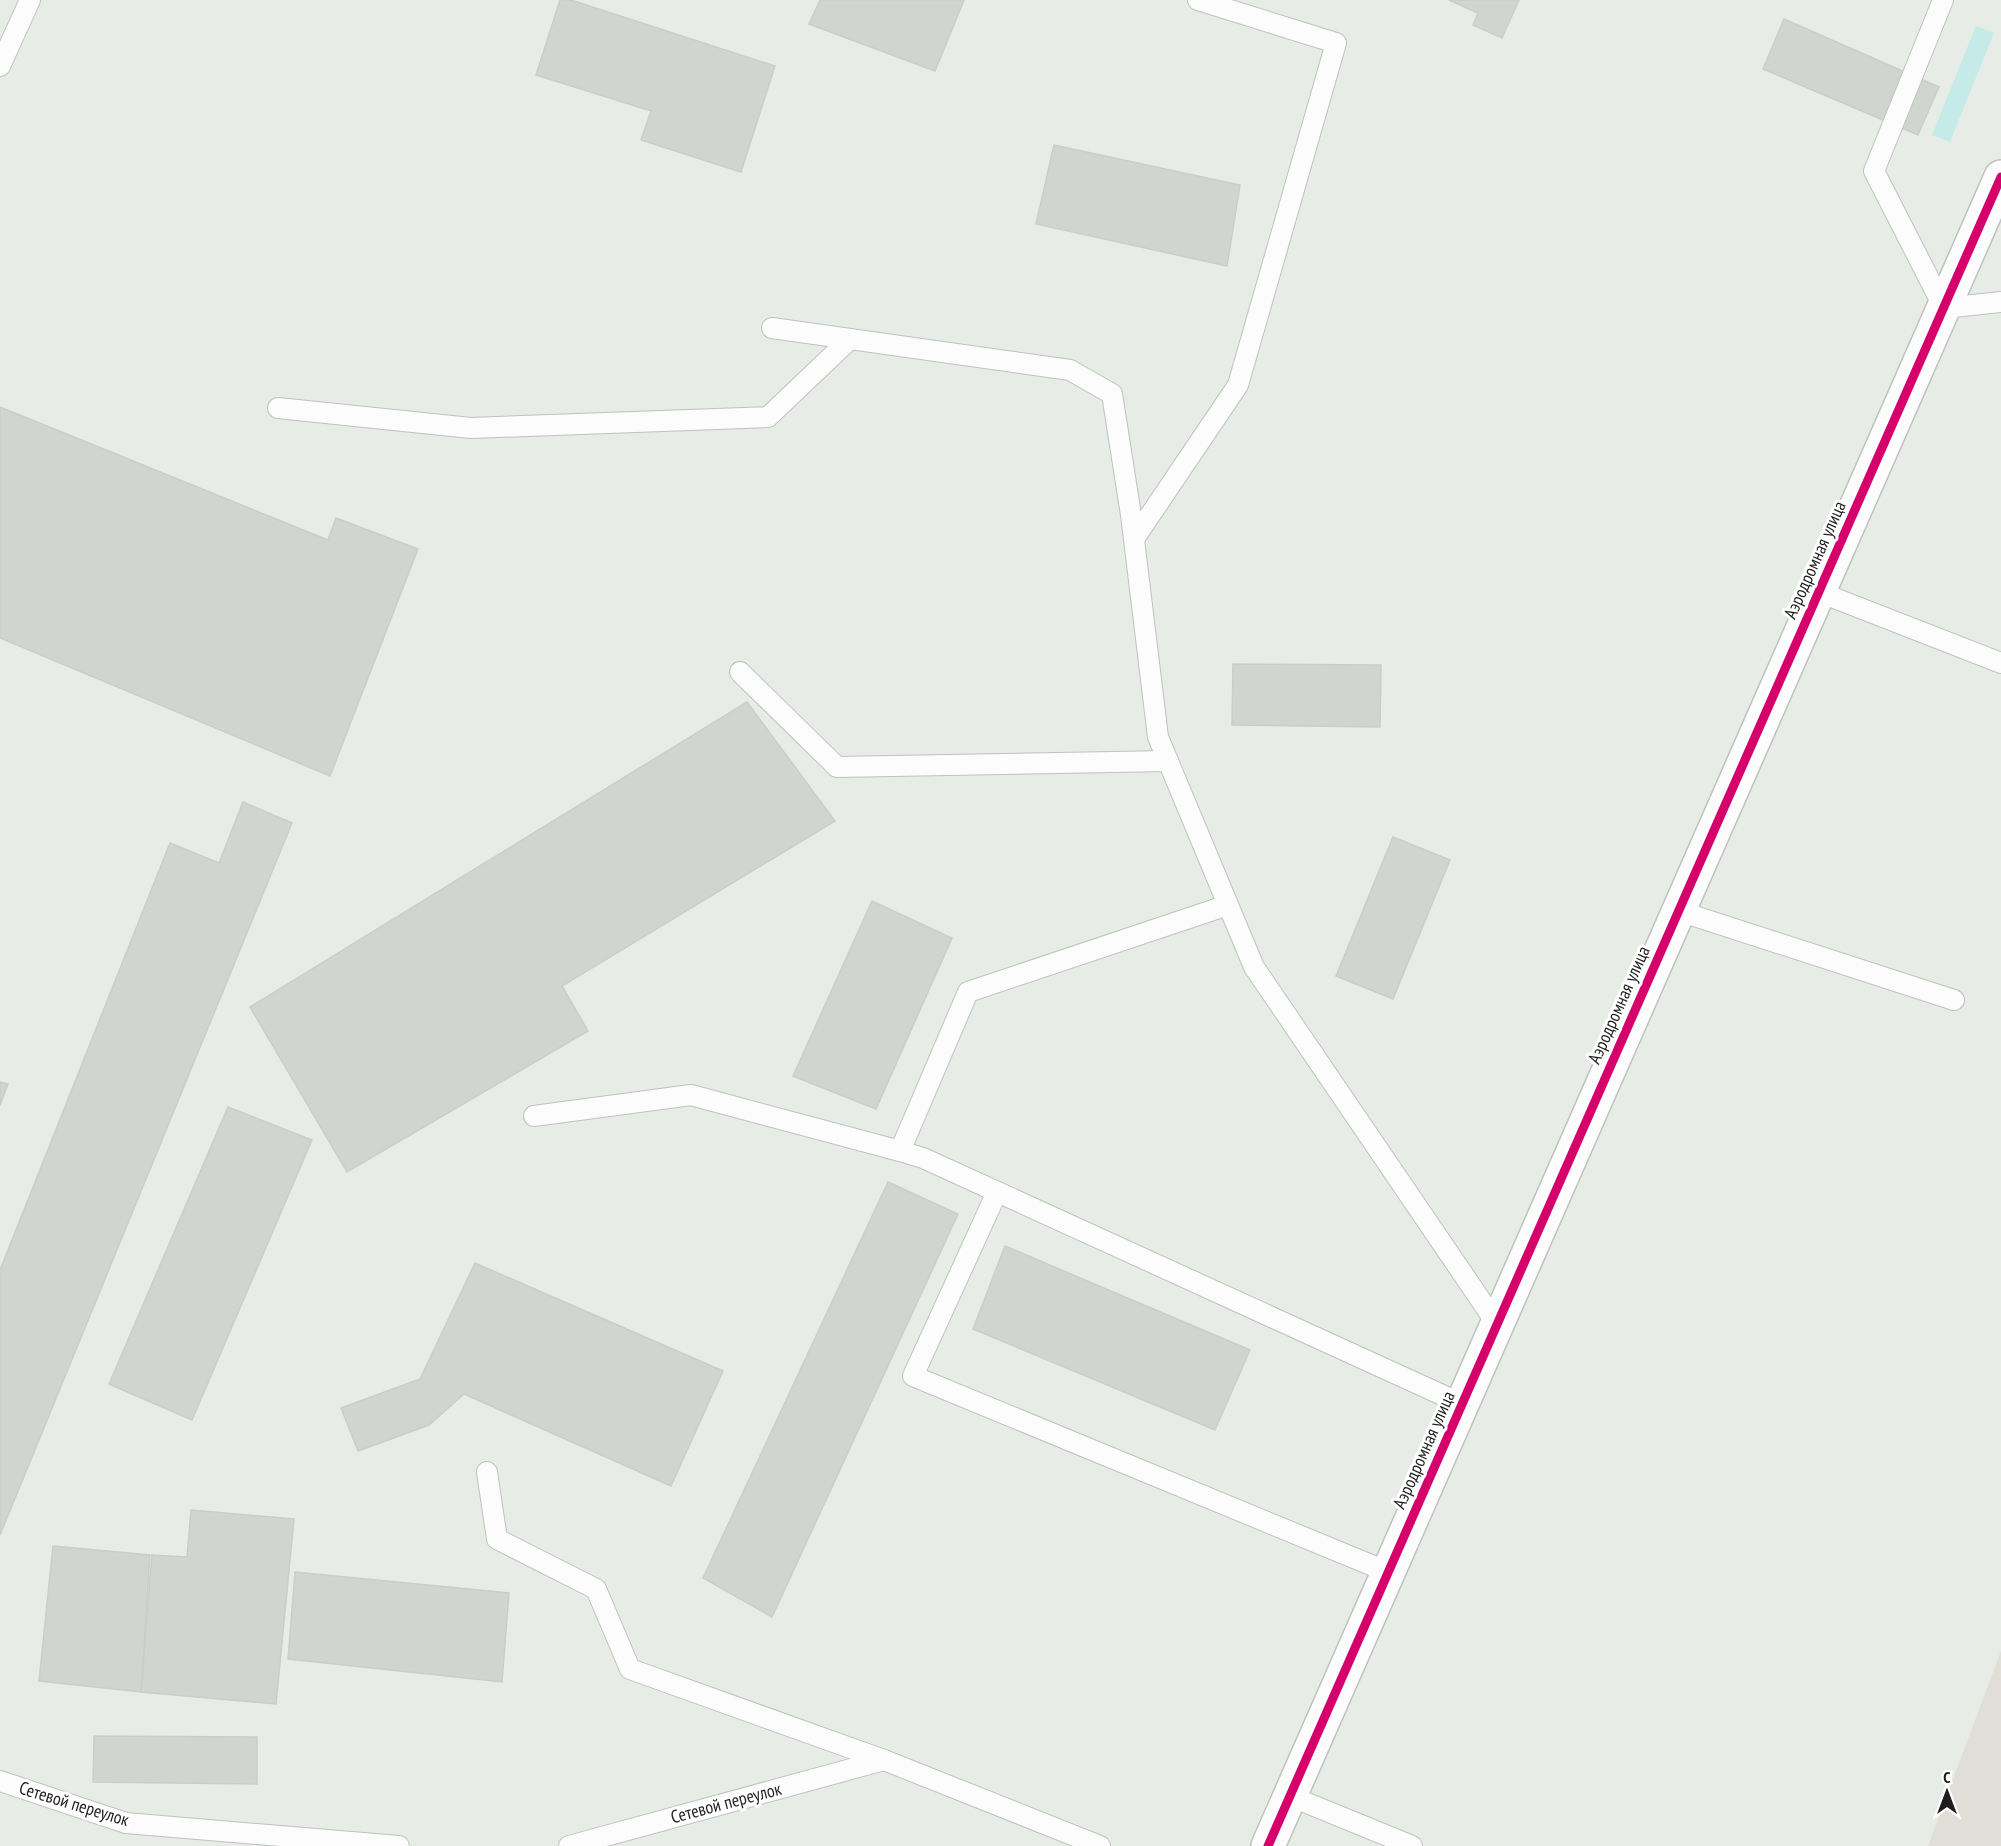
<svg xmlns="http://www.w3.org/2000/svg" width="2001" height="1846" font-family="'PT Sans Narrow',sans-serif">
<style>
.industrial{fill:#e0ded6}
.grass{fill:#c5ebe8}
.building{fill:#d1d5d0;stroke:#c9cfc8;stroke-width:1.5}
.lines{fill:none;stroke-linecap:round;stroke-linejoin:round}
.service-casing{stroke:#bfc2bf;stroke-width:22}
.tertiary-casing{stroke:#bfc2bf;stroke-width:36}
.service{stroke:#fbfcfb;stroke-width:20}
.tertiary{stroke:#fbfcfb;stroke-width:33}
.cycleway-casing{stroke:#fff;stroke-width:13}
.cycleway{stroke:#d6006c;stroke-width:9}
.labels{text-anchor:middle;stroke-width:6;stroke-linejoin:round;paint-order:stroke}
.street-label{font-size:18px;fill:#1e1e1e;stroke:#fff}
</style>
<rect width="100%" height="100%" fill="#e7ece7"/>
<path class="industrial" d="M2001 1651V1846H1928Z"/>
<path class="grass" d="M1976 26 1994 33 1950 142 1932 135Z"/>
<g class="building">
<path d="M560 0H571L775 66 741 172 641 140 651 111 536 75Z"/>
<path d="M820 0H964L935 71 809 24Z"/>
<path d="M1449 0H1519L1502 38 1473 25 1478 13Z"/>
<path d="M1784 19 1939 87 1918 135 1763 69Z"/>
<path d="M1054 145 1240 185 1227 266 1036 224Z"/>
<path d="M0 407 328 540 336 518 418 549 330 776 0 638Z"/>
<path d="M1233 664 1381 665 1380 727 1232 725Z"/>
<path d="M747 702 835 821 562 986 588 1031 347 1172 250 1007Z"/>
<path d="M243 802 292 823 0 1535V1270L170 843 219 863Z"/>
<path d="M1393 837 1450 860 1393 999 1336 976Z"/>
<path d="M872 901 952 938 876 1109 793 1076Z"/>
<path d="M0 1082 8 1084 0 1105Z"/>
<path d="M228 1107 312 1140 192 1420 109 1384Z"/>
<path d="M888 1182 958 1214 772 1617 703 1578Z"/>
<path d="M1005 1246 1250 1350 1215 1430 973 1329Z"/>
<path d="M475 1263 723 1371 671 1486 464 1394 429 1425 358 1451 341 1408 420 1379Z"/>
<path d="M191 1510 294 1519 276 1704 141 1692 152 1555 187 1557Z"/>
<path d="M53 1546 150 1555 141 1692 39 1681Z"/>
<path d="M295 1572 509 1593 502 1682 288 1659Z"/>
<path d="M94 1736 257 1737V1784L93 1782Z"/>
</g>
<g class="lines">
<g class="service-casing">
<g id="service">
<path d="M1943 0 1874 171 1944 308 2001 302"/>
<path d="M0 66 30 0"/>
<path d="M772 328 1070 370 1112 394 1131 515 1158 737 1254 967 1497 1324"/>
<path d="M278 408 471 428 768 417 850 339"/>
<path d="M1134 539 1238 385 1336 43 1198 0"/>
<path d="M1819 592 2001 663"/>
<path d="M740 672 837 767 1168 761"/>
<path d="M1228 905 968 992 900 1151 923 1158 1462 1404"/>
<path d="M1679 911 1954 1000"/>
<path d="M534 1116 691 1095 900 1151"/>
<path d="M997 1192 913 1376 1388 1572"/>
<path d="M487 1472 497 1539 596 1589 630 1669 884 1760 1100 1846"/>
<path d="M0 1781 126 1823 399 1846"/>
<path d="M1290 1796 1412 1846"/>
<path d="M569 1846 884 1760"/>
</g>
</g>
<g class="tertiary-casing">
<path id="tertiary" d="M1268 1846 2001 177"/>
</g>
<use href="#service" class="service"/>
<use href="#tertiary" class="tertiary"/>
<g class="cycleway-casing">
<path id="cycleway" d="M1268 1846 2001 177"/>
</g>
<use href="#cycleway" class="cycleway"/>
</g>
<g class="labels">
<g class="street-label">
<text transform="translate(1815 560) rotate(-66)" y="6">Аэродромная улица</text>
<text transform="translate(1619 1005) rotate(-66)" y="6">Аэродромная улица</text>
<text transform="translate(1424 1450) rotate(-66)" y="6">Аэродромная улица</text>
<text transform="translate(726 1803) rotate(-15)" y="6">Сетевой переулок</text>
<text transform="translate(74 1804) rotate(17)" y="6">Сетевой переулок</text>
</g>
</g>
<g transform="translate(1947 1792)" stroke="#ffffff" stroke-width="4.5" paint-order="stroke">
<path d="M0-4.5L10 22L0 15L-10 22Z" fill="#1e1e1e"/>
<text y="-9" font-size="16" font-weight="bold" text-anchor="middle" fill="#1e1e1e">С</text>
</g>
</svg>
